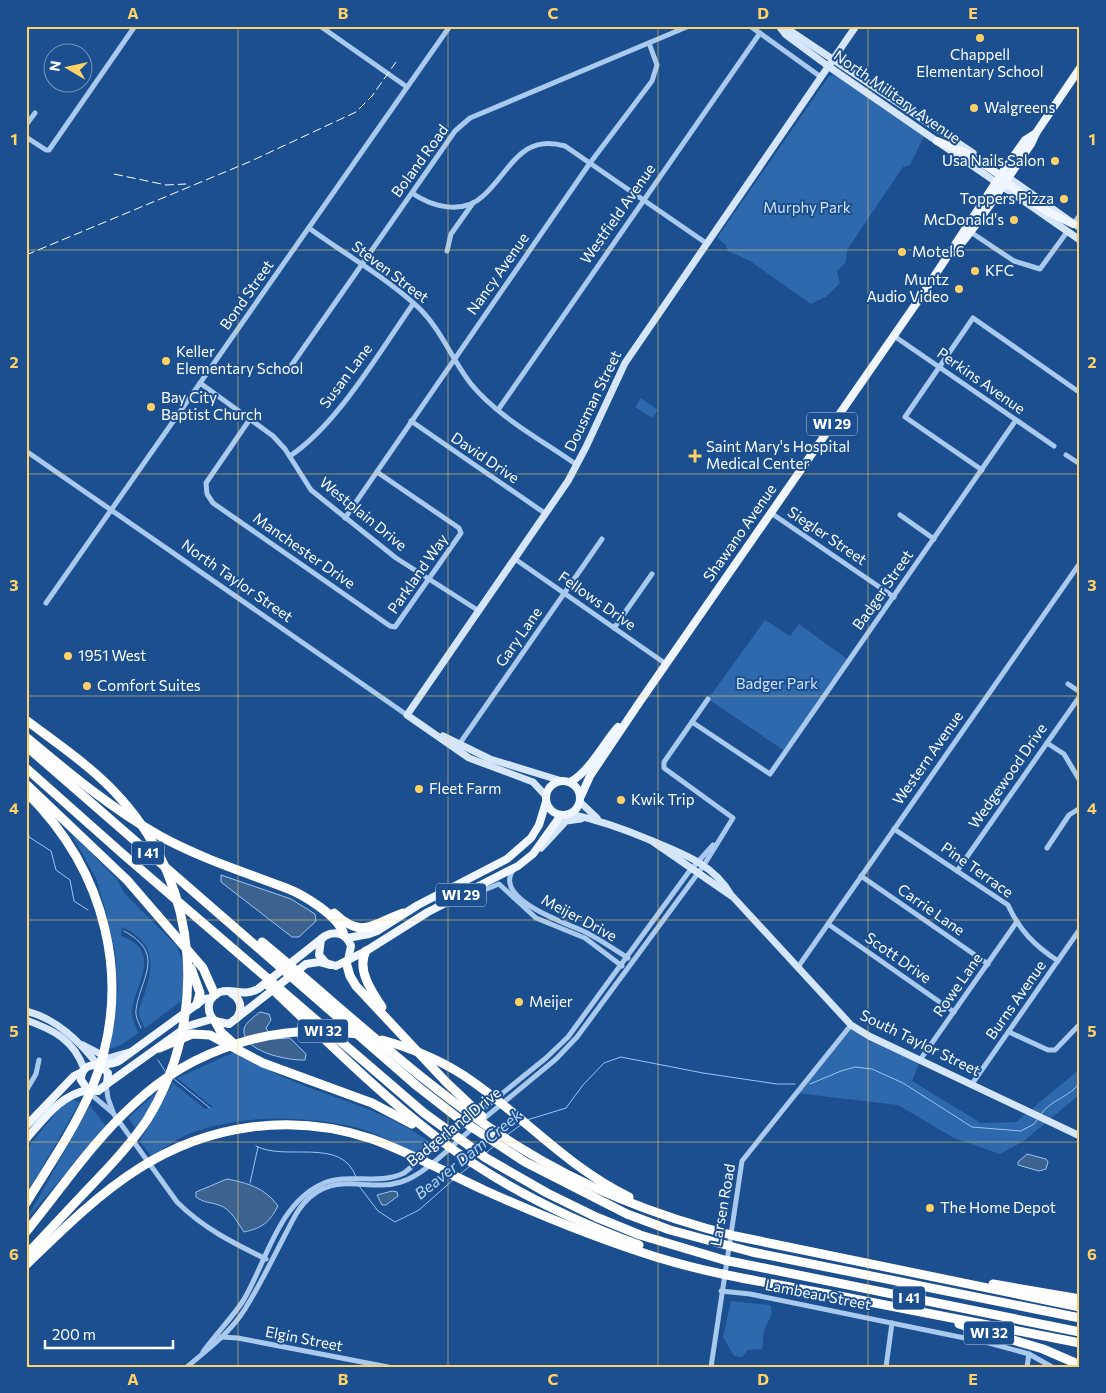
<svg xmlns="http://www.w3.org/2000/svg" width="1106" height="1393" font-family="Commissioner,sans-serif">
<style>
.green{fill:#2e69ad}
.water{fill:#3c6290;stroke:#9cc4f0}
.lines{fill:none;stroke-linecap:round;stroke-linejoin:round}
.stream{stroke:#9cc4f0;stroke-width:1}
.street{stroke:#a9c9ee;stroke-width:5}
.secondary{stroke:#d6e6fa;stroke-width:7}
.primary{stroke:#f0f6ff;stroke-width:8}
.highway{stroke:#fff;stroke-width:9}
.rail{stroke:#fff;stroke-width:1;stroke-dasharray:9 4;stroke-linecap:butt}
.grid{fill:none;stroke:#ffd166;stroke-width:1;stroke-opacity:0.55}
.poi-dot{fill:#ffd166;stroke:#1b4f8f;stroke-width:2}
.labels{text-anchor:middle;stroke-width:4;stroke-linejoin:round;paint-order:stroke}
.shield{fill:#1b4f8f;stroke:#bbcadd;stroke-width:1}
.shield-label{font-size:14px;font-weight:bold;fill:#fff}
.poi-label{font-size:15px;fill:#fff;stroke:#1b4f8f;text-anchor:start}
.street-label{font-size:15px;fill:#fff;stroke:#1b4f8f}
.park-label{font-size:15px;fill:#cfe3fa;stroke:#1b4f8f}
.water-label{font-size:16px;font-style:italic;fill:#b5d3f5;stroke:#1b4f8f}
.neatline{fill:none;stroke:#ffd166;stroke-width:2}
.grid-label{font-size:16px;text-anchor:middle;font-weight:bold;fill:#ffd166}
</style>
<rect width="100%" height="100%" fill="#1b4f8f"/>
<g class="green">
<path d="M834 74 924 136 910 165 903 167 847 250 846 262 837 271 840 283 827 296 811 304 750 261 728 251 726 245 717 238 829 76Z"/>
<path d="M641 398 658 410 652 418 635 407Z"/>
<path d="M765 620 790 636 799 624 850 661 786 752 708 699Z"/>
<path d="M70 832 117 879 124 893 177 946 184 965 183 1000 145 1028 139 1016V1010C151 975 163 946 122 927L121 936C163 951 136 982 132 1010 131 1017 136 1026 138 1033L123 1044 110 1049 118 988 115 951 106 912 96 878Z"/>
<path d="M851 1025 920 1060 912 1081 981 1123 1016 1122 1080 1069V1094L1024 1141 1000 1154 954 1138 898 1105 796 1093Z"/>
<path d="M235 1052C251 1060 267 1070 283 1077 334 1099 386 1110 431 1143L417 1155C399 1145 378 1134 358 1128 304 1115 240 1114 188 1134 175 1140 163 1149 151 1156L140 1141 173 1083 205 1109 213 1107 177 1078Z"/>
<path d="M158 1091 148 1112 136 1129 128 1118Z"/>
<path d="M73 1100 80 1102 26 1195V1150L63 1104Z"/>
<path d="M90 1106 106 1126 26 1220Z"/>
<path d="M731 1301 770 1305C775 1316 766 1322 764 1332 763 1338 763 1344 762 1349L748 1350 742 1357 734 1356 723 1337Z"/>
</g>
<g class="water">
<path d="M221 875 291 899 315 914 316 921 299 937H292L221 882Z"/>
<path d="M260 1012 269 1014 271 1020 266 1028 273 1039 290 1038 306 1054 305 1060C290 1061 241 1052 244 1029 245 1023 255 1016 260 1012Z"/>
<path d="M1027 1154 1046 1159 1048 1162 1046 1169 1039 1171 1018 1165V1162Z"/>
<path d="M227 1179C248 1183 265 1188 278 1206 269 1223 262 1228 244 1232 237 1222 231 1209 219 1205 210 1202 204 1203 196 1197V1192Z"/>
<path d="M392 1191 397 1192 398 1196 386 1205H382L377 1195Z"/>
</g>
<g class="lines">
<g class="stream">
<path d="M26 815 29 837 51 851 56 870 70 880 74 901 88 910"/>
<path d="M124 931C167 954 140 978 136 1010 135 1016 139 1023 141 1028"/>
<path d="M158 1060 165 1071"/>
<path d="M174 1079 210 1108"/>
<path d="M810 1084 841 1071 855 1067 872 1069 903 1083 972 1127 1021 1131 1034 1124 1037 1120"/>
<path d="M1041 1114C1050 1100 1071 1097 1080 1082"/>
<path d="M527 1120 566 1108 583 1085 604 1063 621 1057 703 1073 777 1084H795"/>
<path d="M507 1135 522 1124"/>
<path d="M256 1146C285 1162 342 1136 356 1177"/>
<path d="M486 1153 494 1146"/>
<path d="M459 1175 470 1166"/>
<path d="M250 1183 258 1147"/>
<path d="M359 1186 378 1211 395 1222 419 1210 454 1179"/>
</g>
<g class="street">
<path d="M320 26 407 87"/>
<path d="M750 26 821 77"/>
<path d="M26 125 35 113"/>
<path d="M26 137 46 150H49L135 26"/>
<path d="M412 193C432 207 463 215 483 196 510 172 520 133 565 146L706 243"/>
<path d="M1073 224 1080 215"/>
<path d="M309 228C343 253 390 280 420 309 442 331 452 360 471 384 499 418 542 440 577 465"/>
<path d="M969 231 1014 261 1040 269 1067 232"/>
<path d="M447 251 451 234 473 203"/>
<path d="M894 336 1054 446"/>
<path d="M291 366 455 131 470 118 689 26"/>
<path d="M200 383 273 436 285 449 311 490 396 558 479 611"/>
<path d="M498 410 760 33"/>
<path d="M250 419 206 483 207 494 213 503 390 626 395 627 461 533 459 528 377 472"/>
<path d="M411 421 546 514"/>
<path d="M26 451 407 715"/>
<path d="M1066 455 1080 464"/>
<path d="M290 456C337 425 380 351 413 304"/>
<path d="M982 470 905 417 973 318 1079 392"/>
<path d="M771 513 894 597"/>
<path d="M900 515 934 539"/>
<path d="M345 518 590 163 652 81 657 65 649 43"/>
<path d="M515 559 666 664"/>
<path d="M46 603 450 26"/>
<path d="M614 628 652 574"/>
<path d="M1068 684 1080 692"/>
<path d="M692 722 770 774 1016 420"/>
<path d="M1047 743 1064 754 1080 781"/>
<path d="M458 746 602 539"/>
<path d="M894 829 1008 905C1019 930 1035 946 1058 961"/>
<path d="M1047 848 1069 815 1080 808"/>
<path d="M514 869C491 898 565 923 581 930 597 937 613 949 628 958"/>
<path d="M957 871 1080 696"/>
<path d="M861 876 988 964"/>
<path d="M452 903 499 884 536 918 585 938 622 966"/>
<path d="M828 924 954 1012"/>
<path d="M798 967 1080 563"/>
<path d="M1009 1032 1048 1050H1055L1080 1024"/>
<path d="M920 1060 1016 923"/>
<path d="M972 1084 1080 929"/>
<path d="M106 1085 108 1098 113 1112"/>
<path d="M26 1091 36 1074 39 1060"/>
<path d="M92 1091 93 1096 113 1113 177 1202C203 1228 233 1243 266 1259"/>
<path d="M481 1121 556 1059 577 1037 704 865 733 818 664 768V762L708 699"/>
<path d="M721 1291 750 1294 989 1343 1029 1354 1052 1367"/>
<path d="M221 1337 238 1338 388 1367"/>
<path d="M203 1352C215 1335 231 1319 243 1301 266 1263 278 1204 322 1184 349 1172 377 1186 404 1173L546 1058 568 1037 688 873 713 845"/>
<path d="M187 1367C208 1349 230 1333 245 1309 260 1285 272 1260 285 1235 292 1222 298 1207 310 1197 340 1172 369 1192 401 1182 425 1175 453 1144 473 1128"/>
<path d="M711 1367 742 1161 851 1025"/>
<path d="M886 1367 892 1323"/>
<path d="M1027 1367 1029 1354"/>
</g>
<g class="secondary">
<path d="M779 26 786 35 828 66 1080 240"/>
<path d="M783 26 973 153"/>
<path d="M1005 175 1080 228"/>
<path d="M443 736 490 759 562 781"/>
<path d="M546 796 533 782 469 758 407 715 568 481 586 447 625 363 856 26"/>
<path d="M580 802 597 818"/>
<path d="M570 814C599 820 624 829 650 840 681 853 714 864 731 895"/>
<path d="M652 841 733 897 851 1025 869 1036 1080 1136"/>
<path d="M541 848 566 821 581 819"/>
<path d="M26 1011C57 1019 79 1041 98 1065"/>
<path d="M26 1020C54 1030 74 1040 84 1069"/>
<path d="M83 1045 108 1058 129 1052"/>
</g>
<g class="primary">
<path d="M937 141 966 153 1003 177"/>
<path d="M1000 182 1011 186 1046 211 1073 224"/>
<path d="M949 255C961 252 1019 161 1031 144L1036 133 1080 68"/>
<circle cx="563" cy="798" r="17"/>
<path d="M570 782C589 772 603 744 618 727"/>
<path d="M581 796 590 776 639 703 920 298 1002 173 1025 140 1036 133"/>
<path d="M347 938 369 934 377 931 418 905 507 859 531 838 539 825 546 802"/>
<path d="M321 939 319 955 326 963 336 966 348 960 351 946C347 934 336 930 325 936L258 989C243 997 233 988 220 992 206 997 206 1013 215 1021L229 1024 306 964 319 962 330 965"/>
<path d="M348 960 366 951 428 912 518 866 533 854 561 815"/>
<path d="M231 993C241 999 243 1008 237 1018"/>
<path d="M100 1065 108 1073 107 1084 98 1091 88 1090 81 1080C81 1057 105 1069 119 1061L204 999 212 998"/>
<path d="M107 1084 188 1026 212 1019"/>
<path d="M26 1126 74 1076 82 1072"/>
<path d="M26 1139C44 1119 60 1095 88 1090"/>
</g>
<g class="highway">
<path d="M26 720C59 745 94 768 122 800 200 888 209 1020 147 1120 130 1145 109 1167 88 1189 67 1211 47 1233 26 1255"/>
<path d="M26 737C69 773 112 809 160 836 200 858 244 872 286 888 304 895 339 916 344 935"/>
<path d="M26 746 417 1086 458 1118 525 1162 627 1214 670 1230 752 1252 1080 1318"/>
<path d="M26 768 124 855 424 1113 486 1158 547 1193 596 1217 640 1235 724 1260 1080 1332"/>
<path d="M26 784 127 880 203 968 215 995"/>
<path d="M26 792C106 871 135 982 92 1088 75 1128 49 1166 26 1203"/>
<path d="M334 913C363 940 372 924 403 913"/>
<path d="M262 942C346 1011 426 1089 519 1147 586 1189 659 1217 735 1236L1080 1307"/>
<path d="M366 951C356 969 372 992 382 1007"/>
<path d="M346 962 350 976 356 986 446 1082 482 1116"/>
<path d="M191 968 200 993 197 1004"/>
<path d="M268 985C323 1037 375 1090 435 1136 496 1184 566 1218 639 1245"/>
<path d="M215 1021 221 1032 232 1042"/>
<path d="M382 1040C411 1048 438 1059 463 1075 521 1113 565 1166 629 1197"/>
<path d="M159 1048 192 1034 210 1035 263 1063 372 1103 412 1124"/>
<path d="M26 1232C61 1189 93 1141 134 1104 193 1048 277 1022 358 1034"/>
<path d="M26 1265C61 1231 97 1195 138 1169 208 1124 293 1112 372 1139 411 1153 449 1174 486 1191 542 1216 598 1239 656 1257 714 1275 775 1284 834 1295 916 1311 998 1327 1080 1343"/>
<path d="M993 1284 1080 1299"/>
<path d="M959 1324 1043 1349 1080 1365"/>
</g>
<g class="rail">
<path d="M114 174 166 185 186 184"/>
<path d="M26 255 249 162 356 112 372 96 396 62"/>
</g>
</g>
<path class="grid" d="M238 26V1367M448 26V1367M658 26V1367M868 26V1367M26 250H1080M26 474H1080M26 696H1080M26 920H1080M26 1142H1080"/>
<g class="poi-dot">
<circle cx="980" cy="38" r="5"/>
<circle cx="974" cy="108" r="5"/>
<circle cx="1055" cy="161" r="5"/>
<circle cx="1064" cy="199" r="5"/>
<circle cx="1014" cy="220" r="5"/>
<circle cx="902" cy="252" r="5"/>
<circle cx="975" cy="271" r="5"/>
<circle cx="959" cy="289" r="5"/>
<circle cx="166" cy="361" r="5"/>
<circle cx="151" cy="407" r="5"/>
<path d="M692.5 448.5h5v5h5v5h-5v5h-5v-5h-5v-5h5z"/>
<circle cx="68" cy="656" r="5"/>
<circle cx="87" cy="686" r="5"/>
<circle cx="419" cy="789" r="5"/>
<circle cx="621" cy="800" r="5"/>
<circle cx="519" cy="1002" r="5"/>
<circle cx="930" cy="1208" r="5"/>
</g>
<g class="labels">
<g class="shield">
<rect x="807" y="412.5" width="50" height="23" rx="4"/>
<rect x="132" y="841.5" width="32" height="23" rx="4"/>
<rect x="436" y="883.5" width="50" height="23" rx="4"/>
<rect x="298" y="1019.5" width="50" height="23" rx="4"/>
<rect x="893" y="1286.5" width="32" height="23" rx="4"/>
<rect x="964" y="1321.5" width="50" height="23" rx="4"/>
</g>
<g class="shield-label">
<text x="832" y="429">WI 29</text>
<text x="148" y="858">I 41</text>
<text x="461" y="900">WI 29</text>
<text x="323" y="1036">WI 32</text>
<text x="909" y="1303">I 41</text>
<text x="989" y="1338">WI 32</text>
</g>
<g class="poi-label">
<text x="980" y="60" text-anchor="middle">Chappell<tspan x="980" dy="17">Elementary School</tspan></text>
<text x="984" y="113">Walgreens</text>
<text x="1045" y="166" text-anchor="end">Usa Nails Salon</text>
<text x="1054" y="204" text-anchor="end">Toppers Pizza</text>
<text x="1004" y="225" text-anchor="end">McDonald's</text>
<text x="912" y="257">Motel 6</text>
<text x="985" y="276">KFC</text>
<text x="949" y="285" text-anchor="end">Muntz<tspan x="949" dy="17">Audio Video</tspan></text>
<text x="176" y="357">Keller<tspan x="176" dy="17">Elementary School</tspan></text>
<text x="161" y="403">Bay City<tspan x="161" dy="17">Baptist Church</tspan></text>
<text x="706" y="452">Saint Mary's Hospital<tspan x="706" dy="17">Medical Center</tspan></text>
<text x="78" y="661">1951 West</text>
<text x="97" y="691">Comfort Suites</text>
<text x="429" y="794">Fleet Farm</text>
<text x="631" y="805">Kwik Trip</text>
<text x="529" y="1007">Meijer</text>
<text x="940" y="1213">The Home Depot</text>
</g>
<g class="street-label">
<text transform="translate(897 97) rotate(35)" y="5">North Military Avenue</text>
<text transform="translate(420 161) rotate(-54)" y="5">Boland Road</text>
<text transform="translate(618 214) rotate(-55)" y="5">Westfield Avenue</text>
<text transform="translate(390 272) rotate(37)" y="5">Steven Street</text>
<text transform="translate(498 274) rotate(-55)" y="5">Nancy Avenue</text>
<text transform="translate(247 295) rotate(-55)" y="5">Bond Street</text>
<text transform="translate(346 376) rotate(-53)" y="5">Susan Lane</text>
<text transform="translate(981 381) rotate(35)" y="5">Perkins Avenue</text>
<text transform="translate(593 401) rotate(-64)" y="5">Dousman Street</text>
<text transform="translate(485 458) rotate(34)" y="5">David Drive</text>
<text transform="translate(363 514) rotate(39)" y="5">Westplain Drive</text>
<text transform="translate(740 533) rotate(-55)" y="5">Shawano Avenue</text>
<text transform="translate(827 536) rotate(34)" y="5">Siegler Street</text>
<text transform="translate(304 551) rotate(35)" y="5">Manchester Drive</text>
<text transform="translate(418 574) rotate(-55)" y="5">Parkland Way</text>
<text transform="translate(237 581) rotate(35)" y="5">North Taylor Street</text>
<text transform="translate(883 590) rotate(-55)" y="5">Badger Street</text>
<text transform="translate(597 601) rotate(35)" y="5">Fellows Drive</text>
<text transform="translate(519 637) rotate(-55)" y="5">Gary Lane</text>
<text transform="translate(928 758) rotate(-55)" y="5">Western Avenue</text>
<text transform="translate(1008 776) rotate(-55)" y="5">Wedgewood Drive</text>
<text transform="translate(977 870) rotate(35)" y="5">Pine Terrace</text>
<text transform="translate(931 910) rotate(35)" y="5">Carrie Lane</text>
<text transform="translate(579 918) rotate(28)" y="5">Meijer Drive</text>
<text transform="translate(898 958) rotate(35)" y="5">Scott Drive</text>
<text transform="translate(958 985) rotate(-55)" y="5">Rowe Lane</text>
<text transform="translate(1016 1000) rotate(-55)" y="5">Burns Avenue</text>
<text transform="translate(920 1043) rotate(26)" y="5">South Taylor Street</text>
<text transform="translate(454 1127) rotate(-39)" y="5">Badgerland Drive</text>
<text transform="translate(723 1205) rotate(-80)" y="5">Larsen Road</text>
<text transform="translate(818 1295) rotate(11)" y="5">Lambeau Street</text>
<text transform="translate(304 1339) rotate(11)" y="5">Elgin Street</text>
</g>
<g class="park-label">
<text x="807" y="213">Murphy Park</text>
<text x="777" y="689">Badger Park</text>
</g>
<g class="water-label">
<text transform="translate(468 1154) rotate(-39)" y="6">Beaver Dam Creek</text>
</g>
</g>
<rect width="1106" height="1393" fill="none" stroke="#1b4f8f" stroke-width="55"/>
<g transform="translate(68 68) rotate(279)"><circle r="24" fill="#1b4f8f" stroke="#7695bc"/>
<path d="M0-4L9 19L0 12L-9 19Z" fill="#ffd166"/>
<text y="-8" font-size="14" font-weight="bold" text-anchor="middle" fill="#ffffff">N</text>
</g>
<path d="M45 1340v8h128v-8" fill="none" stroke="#ffffff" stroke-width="2.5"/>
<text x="52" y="1340" font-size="15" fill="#ffffff" stroke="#1b4f8f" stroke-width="4" paint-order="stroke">200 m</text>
<rect x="28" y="28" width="1050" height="1338" class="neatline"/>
<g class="grid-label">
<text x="133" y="19">A</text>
<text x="343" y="19">B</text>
<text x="553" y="19">C</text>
<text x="763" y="19">D</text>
<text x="973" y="19">E</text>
<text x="14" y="145">1</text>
<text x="1092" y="145">1</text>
<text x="14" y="368">2</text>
<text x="1092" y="368">2</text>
<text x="14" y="591">3</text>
<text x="1092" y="591">3</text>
<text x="14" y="814">4</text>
<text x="1092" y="814">4</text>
<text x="14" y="1037">5</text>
<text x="1092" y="1037">5</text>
<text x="14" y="1260">6</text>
<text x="1092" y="1260">6</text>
<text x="133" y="1385">A</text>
<text x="343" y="1385">B</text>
<text x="553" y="1385">C</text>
<text x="763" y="1385">D</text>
<text x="973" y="1385">E</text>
</g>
</svg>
